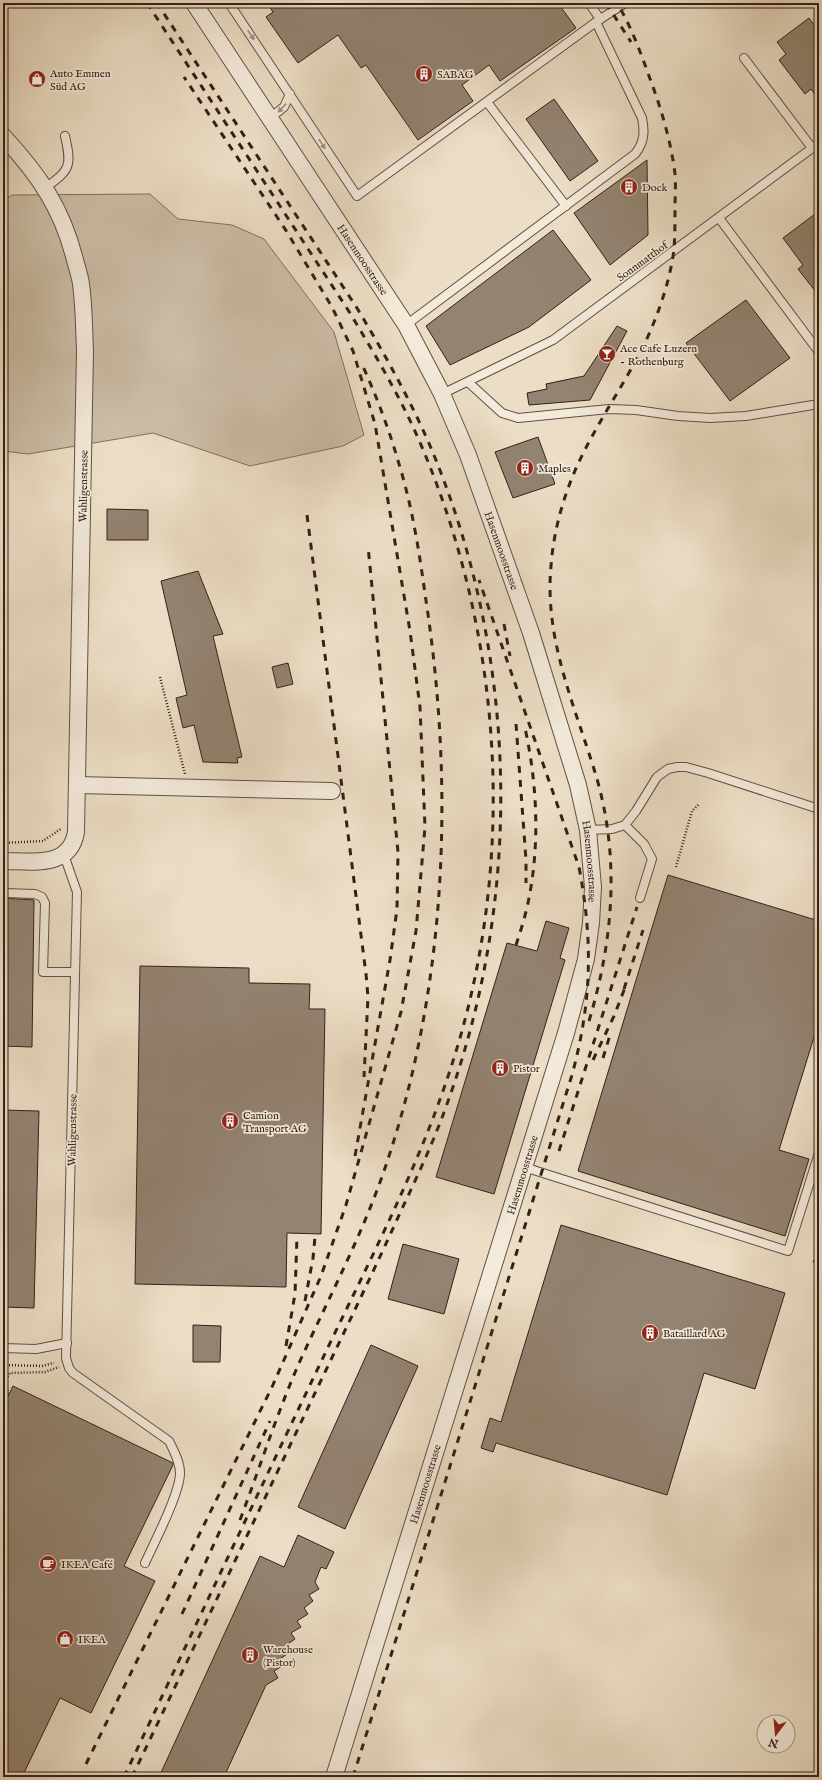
<svg xmlns="http://www.w3.org/2000/svg" width="822" height="1780" font-family="'IM FELL English',serif">
<style>
.green{fill:#ccbea8;stroke:#7f7060}
.building{fill:#938372;stroke:#322118}
.lines{fill:none;stroke-linecap:round;stroke-linejoin:round}
.service-casing{stroke:#605044;stroke-width:10}
.minor-casing{stroke:#605044;stroke-width:18}
.path{stroke:#322118;stroke-width:2.5;stroke-dasharray:1 2;stroke-linecap:butt}
.service{stroke:#f3eada;stroke-width:8}
.minor{stroke:#f3eada;stroke-width:16}
.rail{stroke:#322118;stroke-width:3;stroke-dasharray:7 7;stroke-linecap:butt}
.oneway{fill:#9c9083}
.labels{text-anchor:middle;stroke-width:3.5;stroke-linejoin:round;paint-order:stroke}
.poi-label{font-size:11px;fill:#322118;stroke:#f3eada;text-anchor:start}
.street-label{font-size:11px;fill:#322118;stroke:#f3eada}
</style>
<rect width="100%" height="100%" fill="#ecdec6"/>
<filter id="stains"><feTurbulence type="fractalNoise" baseFrequency=".005" numOctaves="4"/><feColorMatrix values="0 0 0 0 .2 0 0 0 0 .09 0 0 0 0 .02 0 0 0 .5 -.17"/></filter>
<radialGradient id="worn" r=".72"><stop offset=".6" stop-color="#630" stop-opacity="0"/><stop offset="1" stop-color="#630" stop-opacity=".3"/></radialGradient>
<path class="green" d="M150 194 178 219 232 225 264 239 334 332 364 435 343 446 250 466 153 433 28 454 3 451V201L12 195Z"/>
<g class="building">
<path d="M267 3H558L576 28 500 81 489 65 462 85 473 101 418 140 366 65 361 68 338 35 298 63 266 17 273 12Z"/>
<path d="M809 18 819 32V100L811 89 805 94 779 60 786 54 777 42Z"/>
<path d="M554 99 598 161 570 181 526 119Z"/>
<path d="M647 160 648 235 610 265 574 213Z"/>
<path d="M819 211V296L798 269 803 265 783 238Z"/>
<path d="M553 230 591 280 529 327 450 365 426 326Z"/>
<path d="M746 300 790 358 730 401 686 343Z"/>
<path d="M617 326 627 331 590 400 529 405 527 393 547 389 546 384 584 376Z"/>
<path d="M538 437 555 484 513 498 495 452Z"/>
<path d="M107 509 148 510V540H107Z"/>
<path d="M198 571 223 634 213 636 242 757 237 758 238 763 203 762 194 725 183 728 176 698 187 695 161 581Z"/>
<path d="M288 663 293 684 277 688 272 667Z"/>
<path d="M668 875 819 921V1021L779 1150 809 1159 785 1236 578 1171Z"/>
<path d="M3 898 34 900 32 1047 3 1046Z"/>
<path d="M546 921 569 928 560 958 565 960 494 1194 436 1177 507 943 537 951Z"/>
<path d="M140 966 249 968V983L310 984 309 1009H325L321 1234 287 1233 286 1287 135 1284Z"/>
<path d="M3 1110 39 1111 34 1308 3 1307Z"/>
<path d="M561 1225 785 1293 755 1389 704 1373 667 1495 496 1443 493 1452 481 1448 490 1418 501 1422Z"/>
<path d="M403 1244 459 1259 444 1314 388 1299Z"/>
<path d="M193 1325 221 1326 220 1362H193Z"/>
<path d="M371 1345 418 1366 345 1529 298 1507Z"/>
<path d="M13 1386 173 1463V1465L124 1566 155 1581 91 1713 60 1698 22 1777H3V1407Z"/>
<path d="M298 1535 334 1552 326 1569 321 1567 315 1582 319 1589 309 1595 313 1601 304 1608 308 1614 297 1621 301 1627 291 1633 295 1639 285 1646 290 1652 280 1659 284 1665 274 1671 278 1678 266 1685 224 1777H159L260 1556 284 1567Z"/>
</g>
<g class="lines">
<g class="service-casing">
<g id="service">
<path d="M229 3 357 196 596 22 625 3"/>
<path d="M589 3 600 19"/>
<path d="M744 58 812 148"/>
<path d="M487 102 566 206"/>
<path d="M270 118 284 107 290 94"/>
<path d="M45 188C70 170 72 167 65 136"/>
<path d="M719 218 819 352"/>
<path d="M406 325 635 154C644 143 645 132 642 118L596 22"/>
<path d="M468 382 502 413 518 418 609 409 636 410 678 416 710 418 746 416 819 404"/>
<path d="M442 394 553 340 819 143"/>
<path d="M625 825 644 844 652 859 640 898"/>
<path d="M588 830 612 829 625 825 636 811 657 777 668 769 677 767H686L708 773 819 809"/>
<path d="M64 855 77 892 66 1358 69 1368 73 1373 169 1441C174 1451 180 1462 180 1473 180 1493 154 1543 145 1563"/>
<path d="M3 893 35 894 42 897 45 903 43 972H75"/>
<path d="M524 1167 788 1251 819 1153"/>
<path d="M3 1348 36 1349 67 1343"/>
</g>
</g>
<g class="minor-casing">
<g id="minor">
<path id="s1" d="M194 3 406 325 442 394 468 455 531 633 578 785 588 830 593 887 591 923 586 959 566 1033 334 1777"/>
<path d="M3 136C39 175 62 208 75 260 77 268 80 276 81 284 84 306 84 329 85 351L76 832C70 869 31 861 3 861"/>
<path d="M77 785 332 791"/>
</g>
</g>
<g class="path">
<path d="M160 677 185 774"/>
<path d="M3 843 43 841 62 828"/>
<path d="M676 867 692 811 699 804"/>
<path d="M813 1261 819 1263"/>
<path d="M3 1365 42 1366 54 1363"/>
<path d="M8 1394 6 1379 10 1373 45 1372 59 1367"/>
</g>
<use href="#service" class="service"/>
<use href="#minor" class="minor"/>
<g class="rail">
<path d="M606 3 631 42"/>
<path d="M307 515 366 974 368 997 364 1077"/>
<path d="M504 624 510 656"/>
<path d="M516 724 526 860V883"/>
<path d="M516 945C521 930 526 914 529 898 540 842 537 783 525 728"/>
<path d="M624 989 643 930"/>
<path d="M589 1021C613 941 620 860 597 779 576 708 544 641 551 566 553 538 560 509 570 483 587 438 619 393 641 351 656 321 670 283 674 249 675 235 675 221 675 206 675 196 676 185 675 174 671 141 661 108 649 76 640 51 631 26 617 3"/>
<path d="M603 1058 610 1035"/>
<path d="M593 1060 614 1016 626 985"/>
<path d="M559 1151 637 907"/>
<path d="M355 1156 390 960 397 909 398 852 368 546"/>
<path d="M305 1301 313 1258 315 1237"/>
<path d="M286 1346 295 1294 297 1237"/>
<path d="M240 1520C260 1467 277 1413 300 1361 331 1293 366 1228 389 1156 448 976 454 780 425 594 419 550 412 506 399 464 389 429 376 395 361 362"/>
<path d="M182 1614 270 1421"/>
<path d="M86 1764 272 1387 321 1276 346 1205 401 1012 416 931 425 827 420 707 410 631 375 424 353 351 332 307 287 232 184 77"/>
<path d="M124 1777C189 1639 254 1502 320 1364 367 1265 420 1166 453 1061 516 863 504 644 424 452 404 403 377 358 350 313L147 3"/>
<path d="M132 1777C197 1641 261 1506 326 1370 351 1318 376 1266 400 1213 417 1177 434 1141 447 1104 524 892 518 656 431 448 410 399 384 353 357 308L157 3"/>
<path d="M353 1777 572 1075C592 1001 593 941 579 867L479 580"/>
</g>
</g>
<defs><path id="oneway-solid" d="M-6-.8H1V-3.2L6.5 0L1 3.2V.8H-6Z"/></defs>
<g class="oneway">
<use href="#oneway-solid" transform="translate(251 35) rotate(56)"/>
<use href="#oneway-solid" transform="translate(282 108) rotate(133)"/>
<use href="#oneway-solid" transform="translate(322 144) rotate(57)"/>
</g>
<defs>
<g id="building-disc" transform="scale(0.9)"><circle r="9.5" fill="#8f2418" stroke="#f3eada"/><path d="M-4-6H4V6H1V3H-1V6H-4ZM-2.5-4.3h1.7v1.8h-1.7ZM.8-4.3h1.7v1.8H.8ZM-2.5-1h1.7V.8h-1.7ZM.8-1h1.7V.8H.8Z" fill="#fff"/></g>
<g id="shop-disc" transform="scale(0.9)"><circle r="9.5" fill="#8f2418" stroke="#f3eada"/><path d="M-5-2.5h2.3a2.7 3.5 0 0 1 5.4 0H5L5.5 6h-11ZM-1.5-2.5h3a1.5 2.3 0 0 0-3 0Z" fill="#fff"/></g>
<g id="bar-disc" transform="scale(0.9)"><circle r="9.5" fill="#8f2418" stroke="#f3eada"/><path d="M-6-5H6L.8 .8V4.5H3.5V6h-7V4.5H-.8V.8Z" fill="#fff"/></g>
<g id="cafe-disc" transform="scale(0.9)"><circle r="9.5" fill="#8f2418" stroke="#f3eada"/><path d="M-5.5-4.5H6V0H3Q3 3.5 0 3.5H-2.5Q-5.5 3.5-5.5 0ZM3-3.2v2h1.7v-2ZM-6 4.5H4V6H-6Z" fill="#fff"/></g>
</defs>
<g fill-rule="evenodd">
<use href="#building-disc" x="424" y="74"/>
<use href="#shop-disc" x="37" y="79"/>
<use href="#building-disc" x="629" y="187"/>
<use href="#bar-disc" x="607" y="354"/>
<use href="#building-disc" x="525" y="468"/>
<use href="#building-disc" x="500" y="1068"/>
<use href="#building-disc" x="230" y="1121"/>
<use href="#building-disc" x="650" y="1333"/>
<use href="#cafe-disc" x="48" y="1564"/>
<use href="#shop-disc" x="65" y="1639"/>
<use href="#building-disc" x="250" y="1655"/>
</g>
<g class="labels">
<g class="poi-label">
<text x="50" y="77">Auto Emmen<tspan x="50" dy="13">Süd AG</tspan></text>
<text x="437" y="78">SABAG</text>
<text x="642" y="191">Dock</text>
<text x="620" y="352">Ace Cafe Luzern<tspan x="620" dy="13">- Rothenburg</tspan></text>
<text x="538" y="472">Maples</text>
<text x="513" y="1072">Pistor</text>
<text x="243" y="1119">Camion<tspan x="243" dy="13">Transport AG</tspan></text>
<text x="663" y="1337">Bataillard AG</text>
<text x="61" y="1568">IKEA Café</text>
<text x="78" y="1643">IKEA</text>
<text x="263" y="1653">Warehouse<tspan x="263" dy="13">(Pistor)</tspan></text>
</g>
<g class="street-label">
<text dy="4" stroke="none"><textPath href="#s1" startOffset="307">Hasenmoosstrasse</textPath></text>
<text transform="translate(642 261) rotate(-36)" y="4">Sonnmatthof</text>
<text transform="translate(83 486) rotate(-89)" y="4">Wahligenstrasse</text>
<text dy="4" stroke="none"><textPath href="#s1" startOffset="631">Hasenmoosstrasse</textPath></text>
<text dy="4" stroke="none"><textPath href="#s1" startOffset="955">Hasenmoosstrasse</textPath></text>
<text transform="translate(72 1130) rotate(-89)" y="4">Wahligenstrasse</text>
<text transform="translate(522 1175) rotate(-73)" y="4">Hasenmoosstrasse</text>
<text transform="translate(425 1484) rotate(-73)" y="4">Hasenmoosstrasse</text>
</g>
</g>
<rect width="822" height="1780" fill="none" stroke="#ecdec6" stroke-width="16"/>
<rect x="4" y="4" width="814" height="1772" fill="none" stroke="#322118" stroke-width="2"/>
<rect x="8" y="8" width="806" height="1764" fill="none" stroke="#322118"/>
<g transform="translate(776 1734) rotate(196)"><circle r="19" fill="#f3eada" stroke="#a69a8c"/>
<path d="M0-3L7 15L0 10L-7 15Z" fill="#8f2418"/>
<text y="-6" font-size="11" font-weight="bold" text-anchor="middle" fill="#322118">N</text>
</g>
<rect width="100%" height="100%" filter="url(#stains)"/>
<rect width="100%" height="100%" fill="url(#worn)"/>
</svg>
